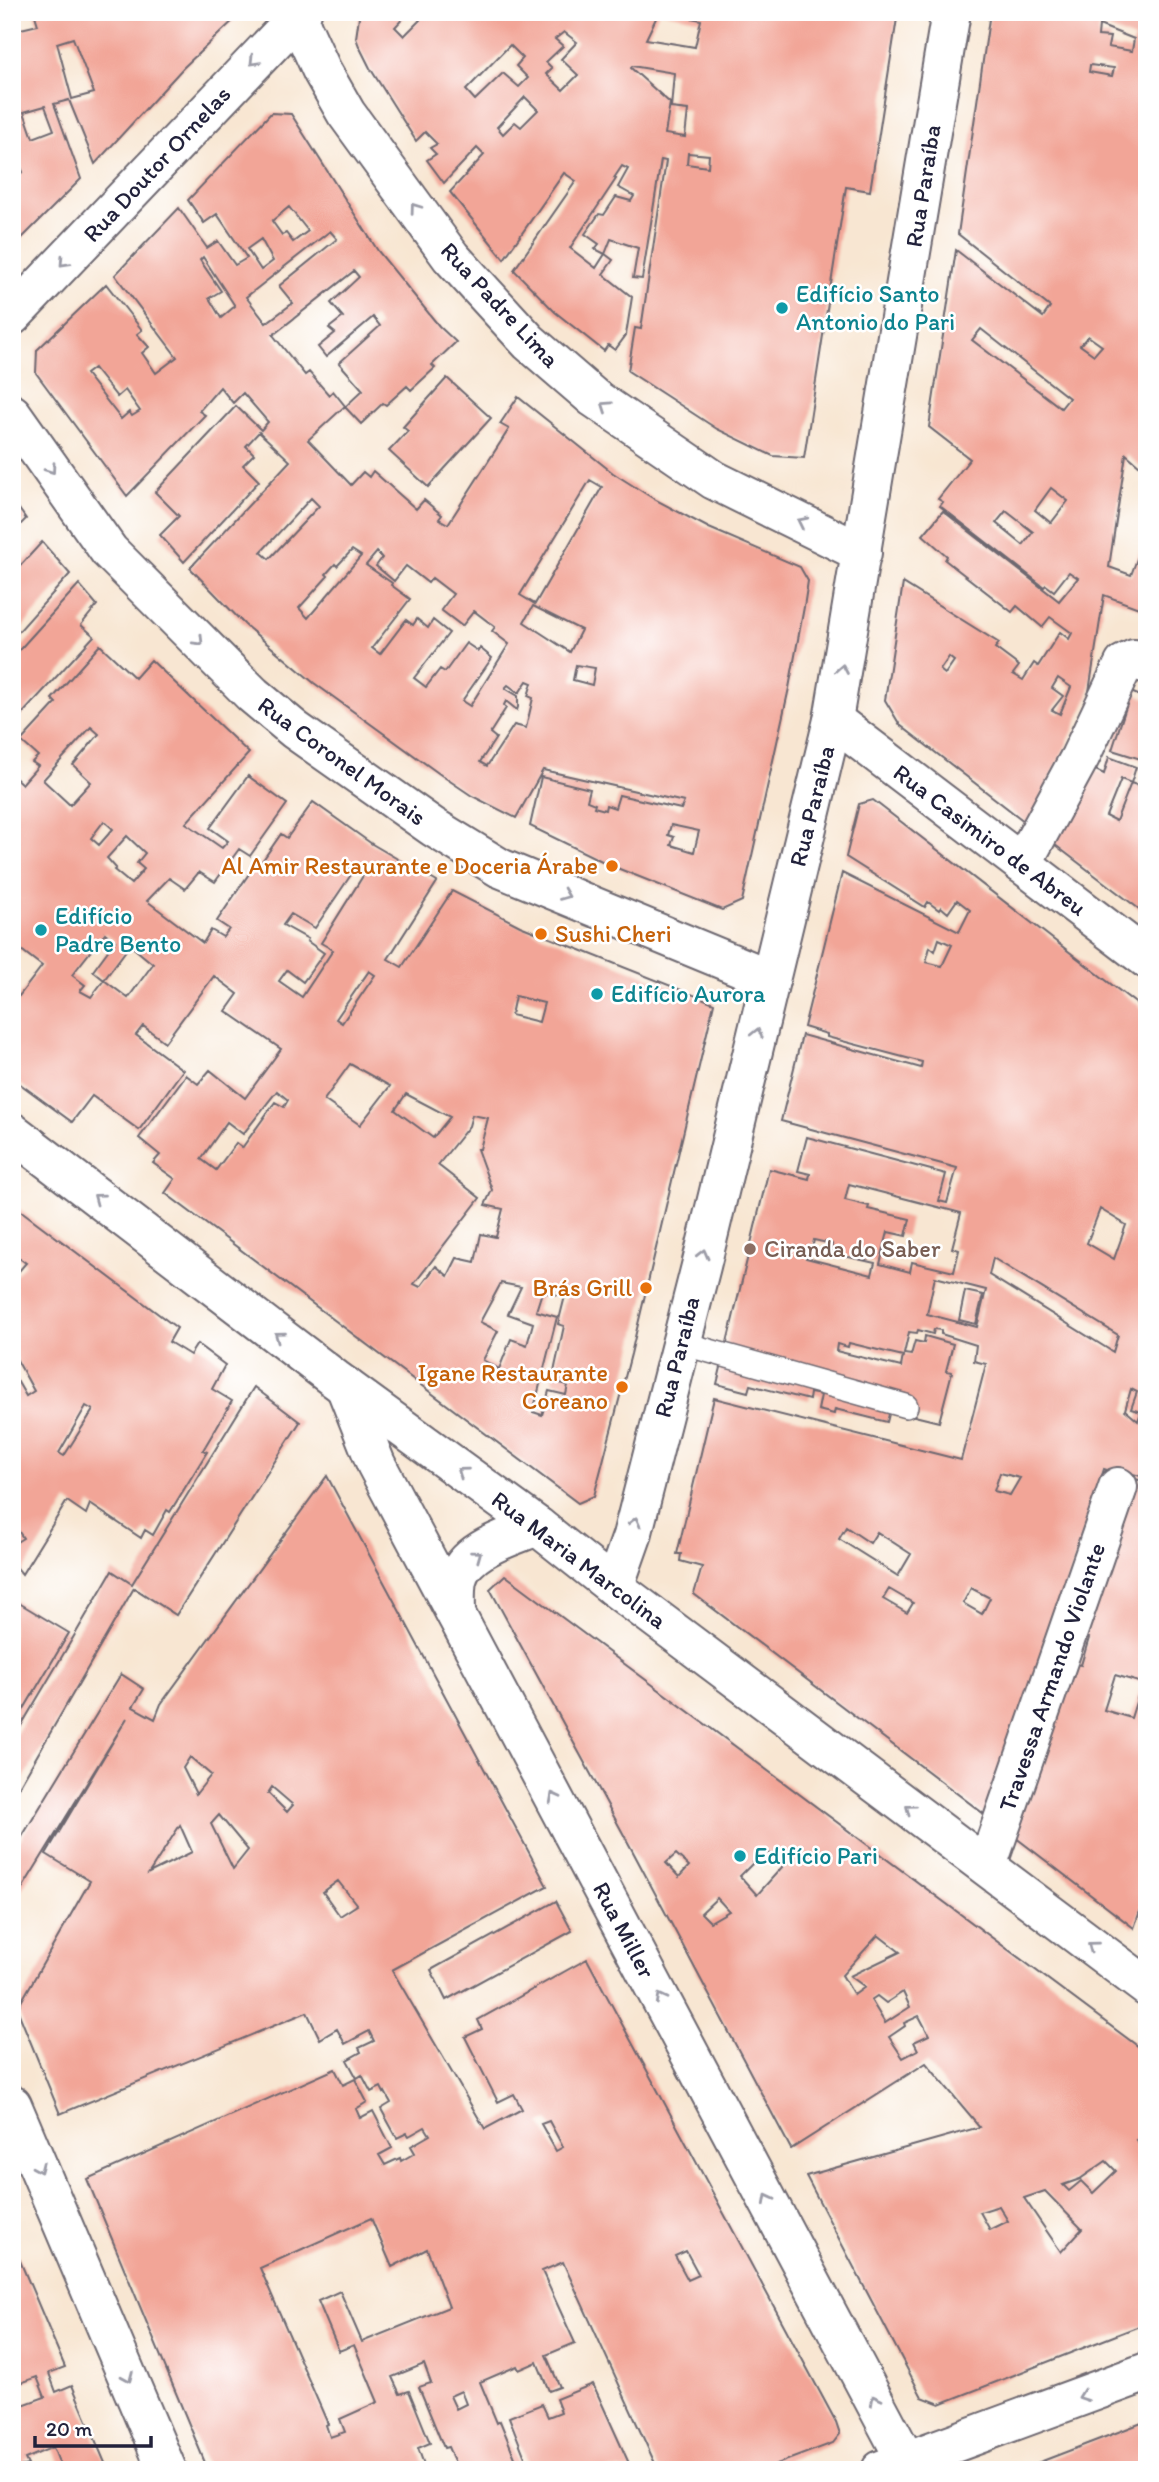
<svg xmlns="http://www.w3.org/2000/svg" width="1159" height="2482" font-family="Itim,sans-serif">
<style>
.building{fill:#f2a597;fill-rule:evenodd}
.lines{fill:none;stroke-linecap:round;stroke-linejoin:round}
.lane-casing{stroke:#6d6770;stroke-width:26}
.street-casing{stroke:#6d6770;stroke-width:42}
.secondary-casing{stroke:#6d6770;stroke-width:42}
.lane{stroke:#fff;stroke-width:23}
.street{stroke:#fff;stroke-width:38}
.secondary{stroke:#fff;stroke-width:38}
.oneway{stroke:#9c9ca7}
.culture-dot{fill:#0f9aa8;stroke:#fff;stroke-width:2.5}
.food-dot{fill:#e8710a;stroke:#fff;stroke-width:2.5}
.education-dot{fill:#8d6e63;stroke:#fff;stroke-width:2.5}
.labels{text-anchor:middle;stroke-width:5;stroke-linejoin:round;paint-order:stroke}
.street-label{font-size:24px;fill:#22223b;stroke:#fff}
.culture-label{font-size:24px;fill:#0d838f;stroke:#fff;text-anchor:start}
.food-label{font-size:24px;fill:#c56008;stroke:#fff;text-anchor:end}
.education-label{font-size:24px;fill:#785e54;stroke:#fff;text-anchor:start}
</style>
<rect width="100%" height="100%" fill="#fff"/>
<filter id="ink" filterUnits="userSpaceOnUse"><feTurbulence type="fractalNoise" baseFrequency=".0143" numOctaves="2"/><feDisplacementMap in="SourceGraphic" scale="14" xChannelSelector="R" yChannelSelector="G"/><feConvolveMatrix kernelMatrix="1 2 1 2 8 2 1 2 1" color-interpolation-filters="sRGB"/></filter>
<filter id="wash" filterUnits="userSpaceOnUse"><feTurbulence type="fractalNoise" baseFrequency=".00686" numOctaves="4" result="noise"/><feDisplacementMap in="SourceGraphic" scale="28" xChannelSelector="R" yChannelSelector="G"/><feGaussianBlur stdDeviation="1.57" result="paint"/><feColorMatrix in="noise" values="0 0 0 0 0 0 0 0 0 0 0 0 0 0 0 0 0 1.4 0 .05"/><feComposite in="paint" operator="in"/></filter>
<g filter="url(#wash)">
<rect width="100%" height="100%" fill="#f8e6d2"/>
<g id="blocks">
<g class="building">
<path d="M34 12H239L238 16 183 68 95 164 69 100 54 104 81 179 12 248V177L23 172 17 158 12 159V31L38 25ZM73 38 94 93 72 99 57 43ZM45 106 54 130 33 138 24 112Z"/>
<path d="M363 12H409L395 27 404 36 420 20 412 12H659L646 39 695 47 701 20 661 12H898L870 191 846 187 804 458 773 456 717 429 628 371 635 328 641 329 666 161 661 160 642 279 633 278 638 248 611 239 605 254 595 249 599 244 585 234 599 214 604 215 616 197 631 201 634 196 618 187 628 169 622 166 614 178 616 179 570 248 596 268 605 254 613 260 603 274 632 297 626 335 615 350 608 345 604 351 555 312 514 270 576 181 564 173 504 259 450 192 484 155 477 148 444 183 427 160 436 154 430 148 437 144 425 132 416 141 370 68 359 46 356 38 359 17ZM564 32 577 42 561 59 578 75 563 90 546 74 552 68 546 62 563 46 555 39ZM510 45 523 58 516 66 528 78 519 87 503 73 475 100 466 90ZM632 66 674 73 671 108 688 110 685 137 665 134 670 103 631 68ZM525 97 538 110 521 127 515 122 503 134 497 127ZM688 153 709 155 708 167 687 164Z"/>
<path d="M990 12H1147V472L1126 454 1109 567 1131 575 1147 532V611L1104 595 1088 698 1029 825 900 725 885 700 903 583 999 643 995 648 1019 666 1013 674 1023 680 1034 663 1038 666 1060 632 1069 639 1072 633 1050 617 1042 627 1017 606 1012 612 945 560 947 556 923 535 943 511 1059 601 1078 578 1069 572 1054 591 1046 585 1044 587 940 506 943 502 938 499 970 459 929 427 956 250 1043 317 1050 307 958 234ZM1099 25 1134 39 1132 51 1108 47 1110 37 1098 36ZM1090 65 1114 68 1112 76 1089 72ZM981 329 1069 398 1061 408 972 340ZM1088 336 1102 346 1094 355 1080 345ZM1051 488 1068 501 1051 523 1035 510ZM1006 511 1033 532 1023 545 996 523ZM949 657 954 661 945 674 940 670ZM1058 678 1071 687 1060 714 1052 710 1063 696 1052 688Z"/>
<path d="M271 113 291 114 378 251 439 326 456 342 432 365 435 368 411 390 407 386 386 405 383 403 361 424 345 407 363 390 339 363 380 326 373 317 326 357 318 347 335 333 329 328 343 317 331 303 359 277 354 271 273 335 305 375 309 372 329 395 333 391 345 406 308 440 351 485 363 472 369 477 373 471 416 509 424 500 442 515 439 519 448 524 509 429 500 424 518 397 613 473 654 499 709 528 800 567 808 581 804 607 789 688 742 901 722 910 612 866 530 826 541 777 590 789 587 801 595 804 594 807 605 810 606 805 615 808 619 795 681 809 684 802 543 770 516 818 472 796 441 775 314 683 245 625 219 598 190 568 290 461 259 432 246 446 254 454 243 465 259 481 184 562 160 535 179 516 155 492 236 406 261 430 268 422 243 393 233 403 220 387 199 411 205 415 127 496 36 373 37 350 106 284 142 330 137 334 149 347 142 353 156 373 177 357 115 275 179 208 207 248 218 241 235 265 247 258 217 214 204 223 188 200ZM289 207 308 231 293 242 286 233 282 235 272 221ZM330 231 337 239 279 286 293 303 266 323 246 297ZM261 239 273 261 261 270 247 249ZM203 257 235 306 221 318 209 298 221 291 200 260ZM94 368 117 397 125 390 140 411 132 416 129 412 121 419 86 374ZM590 480 602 487 535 604 520 595ZM311 498 319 506 269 559 261 552ZM352 550 361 556 308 618 299 608 328 576 326 574 335 564 337 566ZM377 552 382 558 376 566 394 581 406 566 428 583 432 578 453 594 441 610 462 626 474 611 495 627 492 631 509 644 470 706 462 701 492 658 480 648 478 651 466 643 445 672 440 669 426 687 414 678 449 633 433 620 428 628 417 619 413 625 406 620 380 654 372 648 410 599 391 585 392 583 366 565ZM533 606 581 630 570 652 524 622ZM576 665 595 668 592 685 573 680ZM527 681 532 683 528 696 533 698 526 728 514 725 487 766 480 762 496 738 490 733 506 708 504 705 506 701 517 710 518 707V696L505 688 508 685 519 693ZM671 825 699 831 694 852 671 845 674 837 668 835Z"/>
<path d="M447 378 491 418 428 487 389 451 408 431 403 427Z"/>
<path d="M12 499 26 519 12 533Z"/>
<path d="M42 542 70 574 12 639V556L21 565Z"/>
<path d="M79 584 97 605 81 625 94 636 12 725V658Z"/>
<path d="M100 645 135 678 151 660 249 753 186 823 222 848 228 841 210 828 248 776 287 804 250 856 239 849 215 882 199 872 185 889 169 878 147 901 203 943 211 930 223 937 229 929 217 921 255 865 258 867 281 834 287 838 313 802 372 844 437 882 388 959 402 967 452 891 520 926 714 1003 631 1354 594 1496 578 1503 165 1193 175 1179 153 1163 160 1155 139 1138 186 1075 198 1084 210 1070 245 1098 281 1049 226 1011 238 994 214 976 165 1042 143 1026 136 1035 183 1070 139 1130 92 1096 72 1122 12 1078V991L19 996 42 966 20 949 12 960V775L22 784 38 766 32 762 38 756 21 741 56 703 52 699ZM91 727 99 734 73 765 91 782 70 805 43 780ZM104 821 113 829 99 845 91 838ZM127 836 145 853 137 863 144 869 131 884 114 870 116 868 107 858ZM357 866 366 871 321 943 333 950 302 997 279 981 287 970 303 982 324 953 307 941 308 939 283 925 291 914 315 928ZM105 933 115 941 93 971 104 980 91 997 80 991 85 985 72 975ZM130 945 153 964 128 998 104 980ZM369 971 375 975 342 1023 336 1019ZM515 996 544 1003 539 1022 511 1015ZM350 1064 390 1086 360 1125 324 1100ZM277 1091 288 1100 284 1107 275 1102 242 1148 236 1143 216 1170 201 1159 227 1122 243 1134ZM406 1094 450 1117 433 1138 395 1110ZM472 1115 488 1118 480 1149H477L492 1190 485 1205 503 1209 496 1237 481 1234 475 1262 457 1258 448 1276 436 1266 420 1287 414 1284 480 1198 438 1165 469 1126ZM501 1283 521 1287 508 1314 533 1323 527 1345 511 1339 499 1369 483 1360 498 1331 480 1322ZM542 1292 565 1296 558 1324 564 1326 552 1381 568 1385 566 1395 549 1391 542 1415 533 1412 557 1317 536 1311Z"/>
<path d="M1131 692 1147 699V761L1112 750Z"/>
<path d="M1109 757 1136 767 1131 783 1121 779 1106 816 1116 821 1131 783 1142 787 1147 775V915L1046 838 1083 764 1104 774Z"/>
<path d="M873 800 1147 1012V1478L1130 1473V1477L1104 1469 992 1820 694 1594 702 1567 680 1561 681 1554H677L714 1398 961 1460 986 1364 974 1361 976 1345 941 1334V1330L934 1329 933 1334 918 1330 917 1333 909 1332 904 1354 911 1355 915 1341 924 1343 925 1336 953 1344 946 1371 952 1372 939 1422 890 1410 887 1422 835 1409 834 1414 818 1410 821 1395 810 1393 809 1400 750 1385 748 1392 717 1384 769 1169 809 1179 810 1174 798 1171 807 1137 946 1174 939 1201 947 1203 957 1168 781 1121 802 1035 921 1068 922 1062 827 1037V1034L804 1027 842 873 959 932 970 910 957 900 948 913 941 907 939 910 928 902 925 907 846 857 859 804ZM939 939 952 945 942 966 926 962 930 947 935 951ZM849 1184 961 1213 952 1248 959 1250 954 1272 912 1262 910 1272 880 1264 888 1232 906 1236 910 1219 868 1209 869 1206 845 1200ZM1100 1209 1126 1225 1114 1259 1087 1243ZM814 1240 832 1244 831 1253 875 1263 872 1275 806 1258 808 1247 812 1248ZM993 1258 1118 1335 1113 1352 989 1275ZM935 1277 986 1290 977 1327 927 1314ZM849 1343 903 1356 901 1367 836 1351 837 1344 848 1347ZM1131 1389 1137 1392 1131 1409 1141 1412 1138 1421 1125 1410ZM1000 1473 1020 1478 1010 1495 994 1491ZM846 1527 870 1543 877 1532 911 1554 898 1576 839 1539ZM971 1588 990 1598 982 1614 963 1603ZM889 1589 913 1603 907 1613 883 1599Z"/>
<path d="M12 1204 177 1328 169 1342 190 1355 197 1344 225 1365 212 1389 232 1401 203 1450 207 1452 170 1512 167 1510 153 1535 145 1530 141 1538 90 1504 86 1514 67 1501 22 1574 12 1562V1539L15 1543 23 1538 12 1521V1372L26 1396 34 1391 12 1351V1279L26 1263 12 1253ZM86 1406 93 1410 64 1456 59 1453Z"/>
<path d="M965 1291 983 1295 976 1324 959 1320Z"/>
<path d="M254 1387 300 1422 176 1615 134 1588 12 1799V1741L77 1631 112 1571 132 1584Z"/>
<path d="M327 1476 547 1886 392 1970 485 2129 522 2109 514 2094 498 2102 465 2037 482 2029 478 2020 587 1959 836 2422 840 2434 833 2443 761 2470H658L563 2262 542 2271 575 2343 546 2355 560 2387 549 2391 537 2362 519 2370 517 2366 480 2382 497 2423 500 2421 520 2470H458L448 2447 444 2448 419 2387 431 2383 424 2364 392 2377 400 2394 409 2391 430 2443 418 2448 426 2470H208L87 2179 335 2069 343 2085 355 2079 367 2102 356 2109 360 2118 373 2111 392 2148 379 2155 385 2165 400 2158 401 2161 415 2153 411 2146 430 2135 425 2127 409 2136 407 2133 397 2138 381 2109 391 2103 385 2092 384 2093 381 2087 371 2092 362 2075 357 2078 347 2060 361 2052 359 2048 374 2041 369 2031 345 2044 337 2029 320 2039 307 2012 60 2114 17 2009 90 1881 46 1854 127 1718 12 1905V1853L121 1674 144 1689 133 1707 155 1719 161 1704ZM190 1757 211 1775 196 1794 183 1768ZM272 1787 293 1805 287 1812 268 1793ZM219 1815 248 1850 233 1869 211 1824ZM180 1825 192 1852 149 1873ZM338 1881 357 1905 340 1916 323 1892ZM549 2121 563 2147 556 2151 541 2124ZM371 2218 392 2267 427 2249 449 2307 362 2342 340 2291 318 2301 339 2351 354 2345 378 2402 340 2419 345 2432 330 2437 326 2425 328 2424 260 2268ZM686 2251 699 2275 688 2280 675 2256ZM461 2391 466 2404 456 2409 450 2396Z"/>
<path d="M1132 1478 1147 1482V1648L1143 1647 1142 1654 1147 1656V1891L1134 1928 1007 1831 1069 1689 1076 1664 1081 1665 1089 1638 1084 1637ZM1115 1675 1142 1683 1131 1718 1104 1710Z"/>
<path d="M505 1575 1147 2053V2133L1136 2140 1147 2151V2323L940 2404 922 2397 806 2176 980 2127 926 2063 791 2149 631 1848 490 1589ZM766 1850 783 1866 757 1895 740 1876ZM676 1854 689 1866 679 1877 666 1863ZM717 1898 729 1911 710 1922 701 1913ZM878 1935 900 1952 850 1976 865 1987 854 1995 842 1975ZM903 1992 910 2007 885 2023 871 2000 877 1996 886 2003ZM919 2016 929 2035 914 2042 918 2050 903 2058 889 2037 905 2026 904 2023ZM1106 2161 1116 2171 1093 2193 1081 2181 1069 2191 1063 2185 1080 2179ZM1045 2191 1082 2229 1061 2252 1024 2198ZM999 2206 1008 2221 990 2230 980 2212Z"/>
<path d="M14 1600 69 1633 12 1729V1603Z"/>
<path d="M556 1901 572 1931 446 2000 431 1970Z"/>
<path d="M12 2242 65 2367 49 2373 56 2392 72 2385 108 2470H62L53 2447 25 2459 28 2465 19 2467 20 2470H12V2386L20 2406 45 2397 37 2377 12 2386Z"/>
<path d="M593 2384 632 2470H530L509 2417 542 2404 548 2417 561 2412 556 2399Z"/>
<path d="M1147 2421V2470H1019L1079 2447Z"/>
</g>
</g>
</g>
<g filter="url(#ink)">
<use href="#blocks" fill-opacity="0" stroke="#6d6770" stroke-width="2"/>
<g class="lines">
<g class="lane-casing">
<path id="lane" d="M681 1343 906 1406"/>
</g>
<g class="street-casing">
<g id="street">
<path d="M295 12 322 71 346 113 451 257 529 342 594 398 714 480 862 553"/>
<path d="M833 720 1147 959"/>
<path d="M1022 864 1080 757 1124 664 1134 659 1147 664"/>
<path d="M987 1866 1118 1487"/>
</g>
</g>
<g class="secondary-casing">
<g id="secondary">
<path d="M12 316 302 12"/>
<path d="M12 414 109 551 253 695 295 730 433 827 500 868 770 979"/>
<path d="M12 1132 335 1379 537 1526 614 1587 1147 1987"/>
<path d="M345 1386 376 1464 911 2470"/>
<path d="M614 1587 632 1536 701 1266 833 720 951 12"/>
<path d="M456 1614C456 1603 455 1591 457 1580 464 1549 511 1537 537 1526"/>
<path d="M12 2105 167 2470"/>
<path d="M881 2470 1147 2372"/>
</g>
</g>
<use href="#lane" class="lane"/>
<use href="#street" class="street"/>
<use href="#secondary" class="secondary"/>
</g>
<defs><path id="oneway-chevron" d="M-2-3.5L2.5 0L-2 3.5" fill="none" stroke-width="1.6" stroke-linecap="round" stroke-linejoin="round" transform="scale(1.75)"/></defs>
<g class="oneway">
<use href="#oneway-chevron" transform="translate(254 61) rotate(134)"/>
<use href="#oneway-chevron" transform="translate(415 208) rotate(-126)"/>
<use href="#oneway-chevron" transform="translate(64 262) rotate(133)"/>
<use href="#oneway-chevron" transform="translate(606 406) rotate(-146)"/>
<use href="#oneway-chevron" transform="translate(51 469) rotate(55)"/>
<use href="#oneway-chevron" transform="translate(802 522) rotate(-154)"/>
<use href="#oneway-chevron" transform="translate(199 641) rotate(45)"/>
<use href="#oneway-chevron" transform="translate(842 669) rotate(-80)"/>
<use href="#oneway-chevron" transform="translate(565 895) rotate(22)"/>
<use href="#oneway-chevron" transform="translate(757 1033) rotate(-77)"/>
<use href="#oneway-chevron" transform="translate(98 1198) rotate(-143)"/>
<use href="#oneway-chevron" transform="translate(703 1254) rotate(-76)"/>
<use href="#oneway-chevron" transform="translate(279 1336) rotate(-143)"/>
<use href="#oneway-chevron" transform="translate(462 1472) rotate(-144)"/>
<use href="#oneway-chevron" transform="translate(635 1522) rotate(-76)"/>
<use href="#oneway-chevron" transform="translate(477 1555) rotate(-36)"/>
<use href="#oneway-chevron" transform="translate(554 1797) rotate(-118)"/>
<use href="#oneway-chevron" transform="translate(910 1809) rotate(-143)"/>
<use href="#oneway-chevron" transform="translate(1092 1946) rotate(-143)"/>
<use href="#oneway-chevron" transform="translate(661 1998) rotate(-118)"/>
<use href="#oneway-chevron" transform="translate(39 2168) rotate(67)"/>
<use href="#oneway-chevron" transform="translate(768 2199) rotate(-118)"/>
<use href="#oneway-chevron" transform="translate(128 2377) rotate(67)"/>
<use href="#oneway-chevron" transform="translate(1083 2396) rotate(160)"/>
<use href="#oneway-chevron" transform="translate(875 2400) rotate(-118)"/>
</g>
</g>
<g class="culture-dot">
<circle cx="782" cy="308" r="7"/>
<circle cx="41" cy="930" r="7"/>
<circle cx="597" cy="994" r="7"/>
<circle cx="740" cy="1856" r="7"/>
</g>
<g class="food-dot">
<circle cx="612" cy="866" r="7"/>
<circle cx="541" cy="934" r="7"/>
<circle cx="646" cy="1288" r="7"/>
<circle cx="622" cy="1387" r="7"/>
</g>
<circle class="education-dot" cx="750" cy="1249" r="7"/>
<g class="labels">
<g class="street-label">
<text transform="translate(157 164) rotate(-47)" y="8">Rua Doutor Ornelas</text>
<text transform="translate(923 186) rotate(-81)" y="8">Rua Paraíba</text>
<text transform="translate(500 305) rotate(47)" y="8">Rua Padre Lima</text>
<text transform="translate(342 761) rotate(36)" y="8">Rua Coronel Morais</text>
<text transform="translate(812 806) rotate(-76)" y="8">Rua Paraíba</text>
<text transform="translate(990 840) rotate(37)" y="8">Rua Casimiro de Abreu</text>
<text transform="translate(677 1357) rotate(-76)" y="8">Rua Paraíba</text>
<text transform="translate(579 1560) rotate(37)" y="8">Rua Maria Marcolina</text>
<text transform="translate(1052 1677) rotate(-71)" y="8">Travessa Armando Violante</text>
<text transform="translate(624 1930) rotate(62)" y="8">Rua Miller</text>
</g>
<g class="culture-label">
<text x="796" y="302">Edifício Santo<tspan x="796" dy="28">Antonio do Pari</tspan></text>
<text x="55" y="924">Edifício<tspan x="55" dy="28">Padre Bento</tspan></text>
<text x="611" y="1002">Edifício Aurora</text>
<text x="754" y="1864">Edifício Pari</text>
</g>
<g class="food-label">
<text x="598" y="874">Al Amir Restaurante e Doceria Árabe</text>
<text x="555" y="942" text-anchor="start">Sushi Cheri</text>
<text x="632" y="1296">Brás Grill</text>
<text x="608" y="1381">Igane Restaurante<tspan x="608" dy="28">Coreano</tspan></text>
</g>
<g class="education-label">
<text x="764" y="1257">Ciranda do Saber</text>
</g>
</g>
<rect width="1159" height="2482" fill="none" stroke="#fff" stroke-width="42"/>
<path d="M35 2436v10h116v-10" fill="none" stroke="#22223b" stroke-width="3.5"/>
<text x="46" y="2436" font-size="21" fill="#22223b" stroke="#ffffff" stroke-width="5" paint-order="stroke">20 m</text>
</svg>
